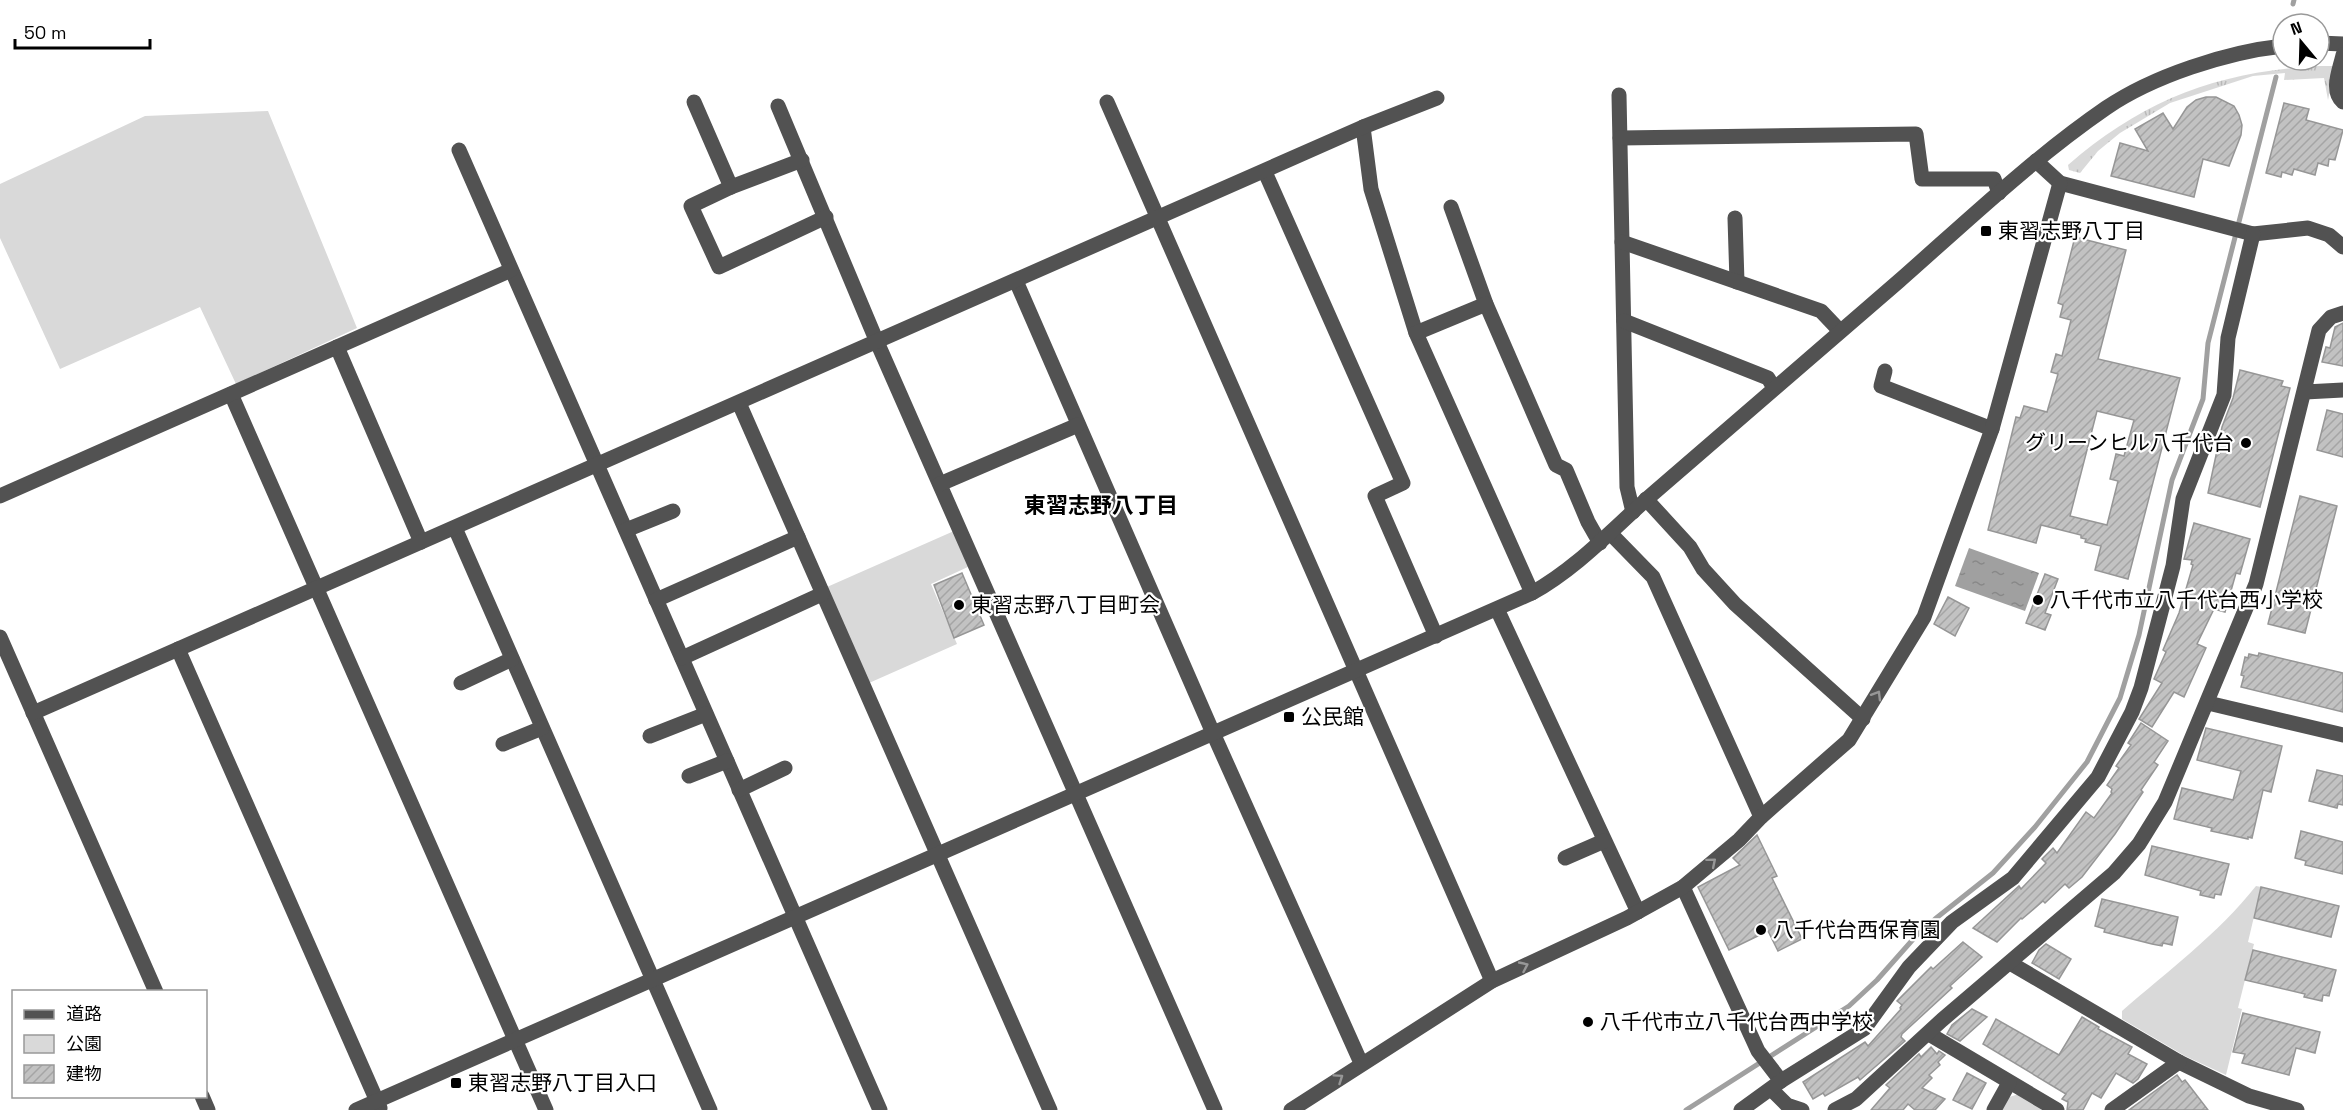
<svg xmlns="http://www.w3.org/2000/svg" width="2343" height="1110" font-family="'Space Grotesk','Noto Sans JP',sans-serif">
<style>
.grass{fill:url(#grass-tufts)}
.green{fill:#d9d9d9}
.water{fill:url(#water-ripples)}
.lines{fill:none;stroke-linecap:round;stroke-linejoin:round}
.stream{stroke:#a0a0a0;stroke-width:5}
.building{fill:url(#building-hatch);stroke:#969696;stroke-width:1.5;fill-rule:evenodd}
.minor{stroke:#525252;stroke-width:15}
.oneway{stroke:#979797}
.poi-dot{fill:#000;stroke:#fff;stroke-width:2}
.labels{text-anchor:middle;stroke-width:4.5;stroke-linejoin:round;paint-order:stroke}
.poi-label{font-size:21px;fill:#000;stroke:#fff;text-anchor:start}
.neighbourhood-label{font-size:22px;font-weight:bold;fill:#000;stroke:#fff}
</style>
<defs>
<pattern id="grass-tufts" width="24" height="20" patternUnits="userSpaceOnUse" patternTransform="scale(1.5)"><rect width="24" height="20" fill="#d9d9d9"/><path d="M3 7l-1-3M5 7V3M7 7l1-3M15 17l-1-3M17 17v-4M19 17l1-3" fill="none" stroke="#b8b8b8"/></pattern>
<pattern id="water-ripples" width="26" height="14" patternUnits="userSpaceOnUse" patternTransform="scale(1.5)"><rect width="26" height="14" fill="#a0a0a0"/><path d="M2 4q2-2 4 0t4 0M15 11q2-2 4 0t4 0" fill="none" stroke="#888"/></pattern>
<pattern id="building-hatch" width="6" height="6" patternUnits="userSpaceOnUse" patternTransform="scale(1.5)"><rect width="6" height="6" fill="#c2c2c2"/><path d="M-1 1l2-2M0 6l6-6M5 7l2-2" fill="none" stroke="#a5a5a5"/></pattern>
</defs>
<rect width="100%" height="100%" fill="#fff"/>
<path class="grass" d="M2320 66H2335L2328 100 2324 78 2284 80 2285 73 2253 76 2170 103 2120 133 2098 151 2080 173 2069 170 2068 165C2144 99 2219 71 2320 66Z"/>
<g class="green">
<path d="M268 111 357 328 236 384 200 307 60 369 0 238V184L145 116Z"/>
<path d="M954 531 970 566 931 584 957 644 869 683 827 587Z"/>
<path d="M2256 886 2261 887 2248 942 2254 944 2238 1008 2242 1009 2226 1075 2185 1056 2122 1019V1011C2168 971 2218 934 2256 886Z"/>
<path d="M2019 1094 2047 1110H1999L2006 1098Z"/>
</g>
<path class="water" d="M1969 548 2039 573 2025 611 1955 586Z"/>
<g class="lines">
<g class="stream">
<path d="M2293 4 2294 0"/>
<path d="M1686 1110 1849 1006 1877 980 1916 936 1935 919 1993 873 2035 827 2087 762 2120 698 2139 635 2172 480 2203 399 2208 343 2276 77"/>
</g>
</g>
<g class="building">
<path d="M2206 97H2216L2234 106 2239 115 2242 125 2241 135 2229 166 2203 159 2194 197 2111 176 2120 143 2148 151 2135 129 2163 113 2173 129 2187 107 2196 100Z"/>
<path d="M2284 103 2309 109 2306 120 2343 130 2335 160 2329 159 2328 166 2318 163 2315 175 2294 169 2292 175 2282 172 2281 177 2266 173Z"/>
<path d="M2075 237 2126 250 2098 359 2180 378 2128 579 2095 570 2101 546 2085 542 2086 539 2081 538V535L2041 525 2036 543 1988 530 2016 417 2020 418 2024 406 2047 412 2058 374 2051 372 2056 354 2062 356 2071 320 2060 317 2063 305 2058 303ZM2097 411 2134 420 2124 456 2116 454 2110 479 2118 481 2107 525 2070 516Z"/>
<path d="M2343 323V366L2322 362 2326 347 2330 348 2335 327Z"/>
<path d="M2240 370 2283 381 2281 386 2290 388 2260 507 2208 493 2222 427 2233 398Z"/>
<path d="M2327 410 2343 414V457L2317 450Z"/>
<path d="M2300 496 2337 506 2305 633 2268 624Z"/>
<path d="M2194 523 2250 539 2240 574 2236 573 2225 612 2214 609 2197 644 2206 648 2184 697 2174 692 2152 727 2139 719 2162 683 2154 679 2166 652 2163 650 2179 613 2193 565 2191 564 2192 560 2184 559Z"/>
<path d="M962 573 984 625 954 638 934 585Z"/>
<path d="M2045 574 2058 579 2045 613 2051 615 2045 630 2026 623Z"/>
<path d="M1948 597 1969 608 1955 636 1934 624Z"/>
<path d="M2259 653 2343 673V712L2241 687 2244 676 2241 675 2245 657 2248 658 2249 654 2258 656Z"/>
<path d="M2141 723 2168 741 2154 762 2158 765 2141 790 2143 792 2115 834 2082 877 2069 888 2065 884 2045 903 2043 901 2022 919 2021 918 1997 942 1973 928 2019 886 2021 889 2046 863 2042 859 2053 848 2057 853 2086 812 2094 818 2112 793 2111 792 2112 789 2107 785 2119 768 2116 766 2131 745 2128 743Z"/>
<path d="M2206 728 2282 746 2271 792 2263 790 2252 838 2248 837V839L2211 831 2212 828 2174 819 2182 788 2233 800 2241 771 2197 760Z"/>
<path d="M2317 770 2343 776V805L2338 804 2337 808 2309 801Z"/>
<path d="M2301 831 2343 842V874L2305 865 2306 861 2295 858Z"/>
<path d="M1757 835 1777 876 1772 878 1802 939 1778 951 1768 931 1729 950 1698 887 1740 865 1733 858Z"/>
<path d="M2152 846 2229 864 2221 895 2215 894 2214 898 2200 895 2201 891 2145 875Z"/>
<path d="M2261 887 2339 906 2331 937 2254 918Z"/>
<path d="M2102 899 2178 917 2172 945 2163 943 2162 946 2152 944 2104 932 2105 929 2095 926Z"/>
<path d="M1963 942 1982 957 1950 986 1952 988 1902 1034 1901 1037 1905 1041 1860 1080 1858 1077 1825 1096 1823 1093 1813 1099 1803 1082 1865 1042 1868 1046 1901 1009 1900 1008 1902 1005 1897 1001 1931 967 1933 969Z"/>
<path d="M2046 944 2071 959 2059 979 2032 963 2039 950Z"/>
<path d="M2253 950 2336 970 2329 996 2323 995 2322 1001 2304 997 2305 994 2245 980Z"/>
<path d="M1972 1009 1987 1017 1960 1041 1947 1034 1952 1025Z"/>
<path d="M2243 1013 2320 1032 2315 1053 2296 1048 2289 1075 2242 1063 2245 1054 2233 1052Z"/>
<path d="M2082 1017 2099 1027 2098 1029 2132 1047 2128 1054 2147 1064 2138 1079 2133 1083 2116 1073 2101 1098 2092 1093 2083 1110H2067L2068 1102 2062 1099 2066 1094 1983 1044 1996 1019 2059 1055Z"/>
<path d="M1931 1047 1937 1054 1939 1051 1945 1055 1938 1062 1940 1065 1929 1075 1932 1078 1922 1088 1945 1099 1935 1110H1915L1908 1104 1903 1110H1871L1890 1088 1886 1085 1919 1054 1921 1057Z"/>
<path d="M1967 1073 1986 1083 1972 1109 1953 1100Z"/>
<path d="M2177 1075 2182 1082 2185 1080 2208 1110H2129Z"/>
</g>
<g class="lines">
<g class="minor">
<path d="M2319 43 2343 44"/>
<path d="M2343 55C2340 69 2330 91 2343 102"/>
<path d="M1619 95 1627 487 1633 512"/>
<path d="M694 102 731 187"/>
<path d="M1107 102 1492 981"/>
<path d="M778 106 877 342 1215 1110"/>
<path d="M1363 127 1371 189 1416 333 1532 593"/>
<path d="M1620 138 1916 134 1922 179H1994L1999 193"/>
<path d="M459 150 880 1110"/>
<path d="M802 160 731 187 691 206 719 267 826 217"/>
<path d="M2036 161 2060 183 2253 234 2308 228 2329 235 2343 247"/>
<path d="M1265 172 1403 483 1375 496 1436 636"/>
<path d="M1451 207 1486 304 1556 465 1566 470 1588 522 1600 543"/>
<path d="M1735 218 1737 282"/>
<path d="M1622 242 1821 311 1840 331"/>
<path d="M1016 281 1213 733 1361 1063"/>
<path d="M1624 321 1768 378 1774 388"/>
<path d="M1416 333 1486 304"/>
<path d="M337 347 421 542"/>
<path d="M1885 371 1881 386 1992 429"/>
<path d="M2305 392 2343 390"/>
<path d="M231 394 546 1110"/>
<path d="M739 403 1050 1110"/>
<path d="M940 484 1078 425"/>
<path d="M0 496 511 270"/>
<path d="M1646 499 1690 547 1703 569 1735 604 1863 719"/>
<path d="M455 528 710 1110"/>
<path d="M626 530 673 511"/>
<path d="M1611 534 1653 577 1761 817"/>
<path d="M656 600 798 537"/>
<path d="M1497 609 1638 912"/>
<path d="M0 637 156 992"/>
<path d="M178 649 380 1108"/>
<path d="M682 658 822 594"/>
<path d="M461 683 512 659"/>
<path d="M2208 703 2343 735"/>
<path d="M33 713 1363 127 1437 98"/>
<path d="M650 736 706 714"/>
<path d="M503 744 542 728"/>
<path d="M689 776 727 761"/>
<path d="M739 790 785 768"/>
<path d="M1565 858 1604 841"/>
<path d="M1683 887 1758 1051 1781 1081"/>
<path d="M2010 963 2179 1062 2249 1096 2297 1110"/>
<path d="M1929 1034 2057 1110"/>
<path d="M1771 1089 1787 1105 1802 1110"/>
<path d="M202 1096 208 1110"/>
<path d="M356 1110 1532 593C1580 566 1614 527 1656 491 1737 421 1818 351 1899 281 1966 222 2032 159 2106 108 2153 76 2227 52 2283 46"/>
<path d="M1291 1110 1492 981 1627 918 1683 887 1739 840 1761 817 1849 740 1924 617 1992 429 2060 183"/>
<path d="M1741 1110 1781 1081 1864 1029 1909 967 1952 922 2013 878 2098 777 2132 712 2141 688 2173 566 2183 499 2224 395 2228 338 2253 234"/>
<path d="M1835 1110 1856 1099 1942 1020 2114 873 2139 844 2165 802 2256 584 2319 330 2331 317 2343 313"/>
<path d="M1994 1110 2009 1083"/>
<path d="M2112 1110 2179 1062"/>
</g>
</g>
<defs><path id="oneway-chevron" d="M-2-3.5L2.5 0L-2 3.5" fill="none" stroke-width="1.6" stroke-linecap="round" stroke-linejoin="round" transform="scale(1.5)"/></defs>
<g class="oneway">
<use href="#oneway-chevron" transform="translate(1877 695) rotate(-59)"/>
<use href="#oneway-chevron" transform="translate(1712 862) rotate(-40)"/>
<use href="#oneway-chevron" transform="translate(1524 966) rotate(-25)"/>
<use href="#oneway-chevron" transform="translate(1339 1078) rotate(-34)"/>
</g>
<g class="poi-dot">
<rect x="1980" y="225" width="12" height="12" rx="3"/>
<circle cx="2246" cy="443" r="6"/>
<circle cx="2038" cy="600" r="6"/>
<circle cx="959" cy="605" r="6"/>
<rect x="1283" y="711" width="12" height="12" rx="3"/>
<circle cx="1761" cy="930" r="6"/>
<circle cx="1588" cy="1022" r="6"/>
<rect x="450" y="1077" width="12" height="12" rx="3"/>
</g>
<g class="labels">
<g class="poi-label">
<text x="1998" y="238">東習志野八丁目</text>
<text x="2234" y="450" text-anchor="end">グリーンヒル八千代台</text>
<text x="2050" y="607">八千代市立八千代台西小学校</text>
<text x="971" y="612">東習志野八丁目町会</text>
<text x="1301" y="724">公民館</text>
<text x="1773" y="937">八千代台西保育園</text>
<text x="1600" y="1029">八千代市立八千代台西中学校</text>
<text x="468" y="1090">東習志野八丁目入口</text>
</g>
<g class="neighbourhood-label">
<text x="1101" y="513">東習志野八丁目</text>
</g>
</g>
<rect x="12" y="990" width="195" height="108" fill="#ffffff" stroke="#999999" stroke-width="1.5"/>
<rect x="24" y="1010" width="30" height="9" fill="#525252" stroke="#999999" stroke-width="1.5"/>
<text x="66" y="1020" font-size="18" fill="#000000">道路</text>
<rect x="24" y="1035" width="30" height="18" fill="#d9d9d9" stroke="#999999" stroke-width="1.5"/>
<text x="66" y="1050" font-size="18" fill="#000000">公園</text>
<rect x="24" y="1065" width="30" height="18" fill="url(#building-hatch)" stroke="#999999" stroke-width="1.5"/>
<text x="66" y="1080" font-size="18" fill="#000000">建物</text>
<g transform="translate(2301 42) rotate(341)"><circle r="28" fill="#ffffff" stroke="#999999" stroke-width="1.5"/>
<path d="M0-4.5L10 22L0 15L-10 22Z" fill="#000000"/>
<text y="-9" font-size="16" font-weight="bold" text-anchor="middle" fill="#000000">N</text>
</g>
<path d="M15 39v9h135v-9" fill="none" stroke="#000000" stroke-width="3"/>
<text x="24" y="39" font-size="18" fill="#000000" stroke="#ffffff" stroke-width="4.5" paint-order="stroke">50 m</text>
</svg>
